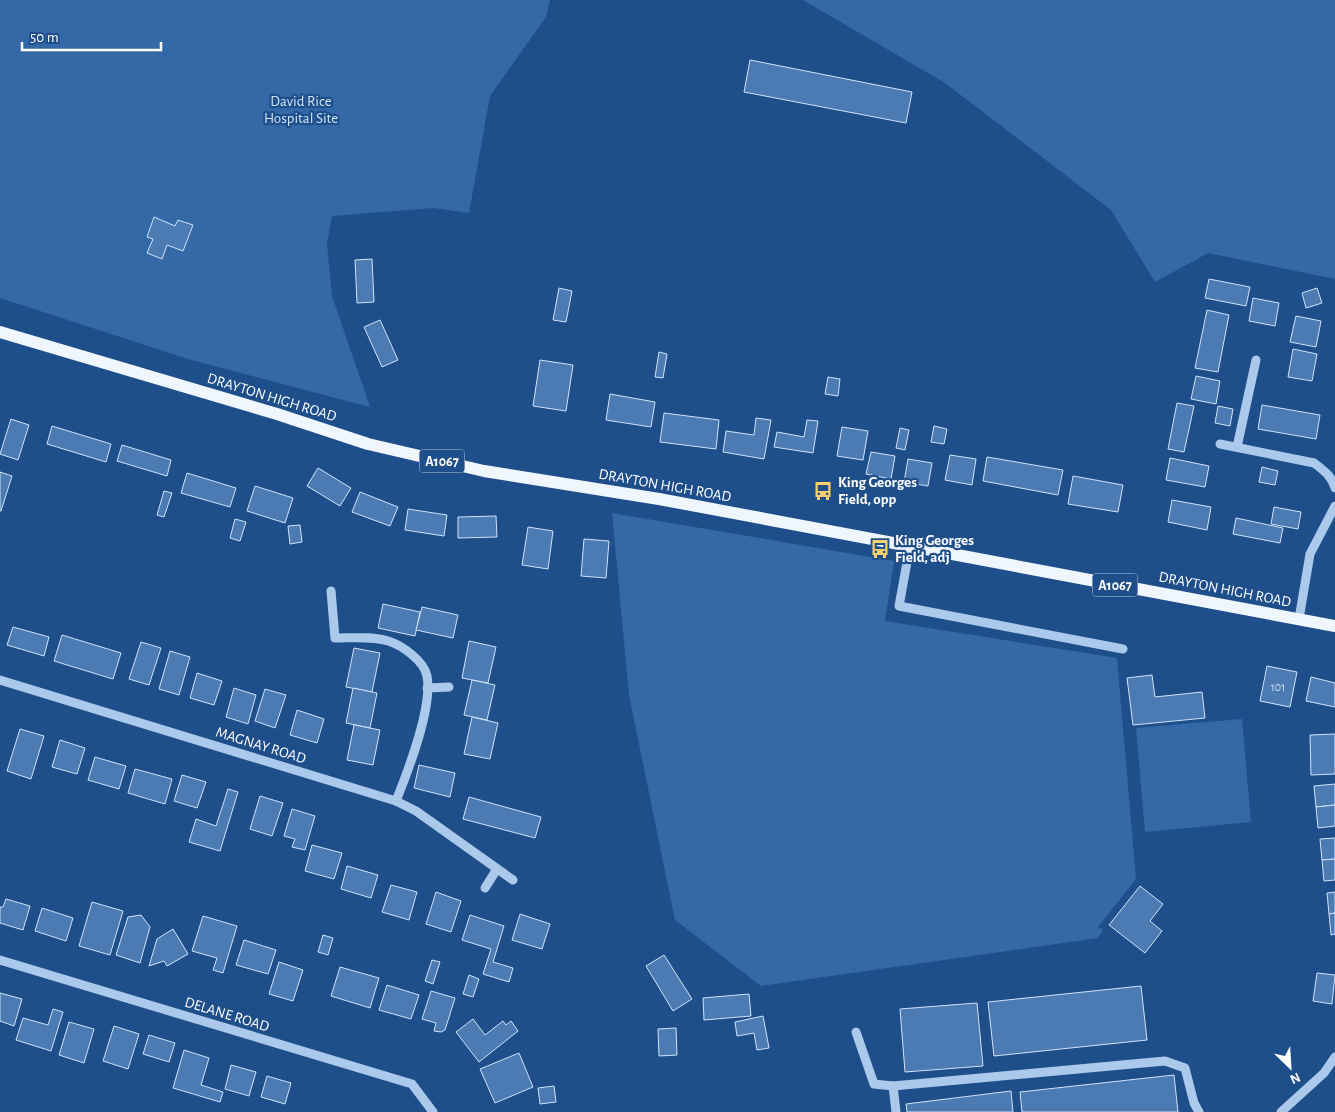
<svg xmlns="http://www.w3.org/2000/svg" width="1335" height="1112" font-family="'Alegreya Sans',sans-serif">
<style>
.green{fill:#3369a7}
.building{fill:#4c7bb3;stroke:#d0e3f8}
.lines{fill:none;stroke-linecap:round;stroke-linejoin:round}
.minor{stroke:#abc9eb;stroke-width:9}
.major{stroke:#f0f6fe;stroke-width:12}
.labels{text-anchor:middle;stroke-width:4.5;stroke-linejoin:round;paint-order:stroke}
.number-label{font-size:12px;fill:#d2deec}
.shield{fill:#1f4f8a;stroke:#bccadc;stroke-width:1}
.shield-label{font-size:14px;font-weight:bold;fill:#fff}
.park-label{font-size:15px;fill:#d0e3f8;stroke:#1f4f8a}
.street-label{font-size:15px;fill:#fff;stroke:#1f4f8a}
.poi-label{font-size:15px;font-weight:bold;fill:#fff;stroke:#1f4f8a;text-anchor:start}
</style>
<rect width="100%" height="100%" fill="#1f4f8a"/>
<g class="green">
<path d="M0 0H550L546 17 490 96 469 213 434 208 332 216 327 243 332 296 370 407 188 359 0 298Z"/>
<path d="M803 0H1335V279L1208 253 1155 282 1111 210 945 83Z"/>
<path d="M612 513 894 561 885 621 1117 658 1136 879 1098 927 1103 930 1098 938 761 986 675 920 629 695Z"/>
<path d="M1242 719 1251 822 1145 832 1136 728Z"/>
</g>
<g class="building">
<path d="M750 60 912 92 906 123 744 92Z"/>
<path d="M154 217 175 226 178 220 193 225 183 251 167 245 162 259 147 253 153 239 147 237Z"/>
<path d="M372 259 374 302 357 303 355 260Z"/>
<path d="M1209 279 1250 287 1246 306 1205 298Z"/>
<path d="M559 288 572 291 566 322 553 320Z"/>
<path d="M1317 288 1322 303 1306 308 1302 293Z"/>
<path d="M1253 298 1279 303 1275 326 1249 321Z"/>
<path d="M1207 310 1229 315 1218 372 1195 368Z"/>
<path d="M1296 316 1321 321 1316 347 1290 342Z"/>
<path d="M380 320 398 360 382 367 364 327Z"/>
<path d="M1293 349 1317 354 1312 381 1288 377Z"/>
<path d="M659 352 667 354 663 378 655 377Z"/>
<path d="M540 360 573 365 566 411 533 406Z"/>
<path d="M1196 376 1220 381 1216 404 1191 399Z"/>
<path d="M828 377 840 379 838 396 825 394Z"/>
<path d="M610 394 655 402 651 427 606 420Z"/>
<path d="M1177 403 1194 406 1184 452 1168 449Z"/>
<path d="M1262 405 1320 415 1316 439 1258 429Z"/>
<path d="M1218 406 1233 409 1230 426 1215 423Z"/>
<path d="M664 413 719 420 716 449 660 442Z"/>
<path d="M756 418 771 420 764 459 723 452 726 431 754 435Z"/>
<path d="M11 419 29 425 18 460 0 454Z"/>
<path d="M807 420 818 421 813 453 774 447 777 432 804 437Z"/>
<path d="M52 426 111 444 106 462 47 444Z"/>
<path d="M934 426 947 429 944 444 931 442Z"/>
<path d="M842 427 868 431 863 460 837 456Z"/>
<path d="M900 428 909 430 905 450 896 448Z"/>
<path d="M122 445 171 460 167 476 117 461Z"/>
<path d="M871 452 895 456 891 479 866 474Z"/>
<path d="M950 455 976 459 972 485 945 480Z"/>
<path d="M987 457 1063 470 1058 495 983 481Z"/>
<path d="M1170 458 1209 466 1205 487 1166 480Z"/>
<path d="M908 459 932 463 928 486 904 482Z"/>
<path d="M1262 467 1278 471 1275 485 1259 482Z"/>
<path d="M318 468 351 488 340 506 307 486Z"/>
<path d="M0 472 12 476 1 511H0Z"/>
<path d="M187 473 236 488 230 507 181 493Z"/>
<path d="M1073 476 1123 485 1118 512 1068 504Z"/>
<path d="M255 486 293 498 285 523 247 511Z"/>
<path d="M164 491 172 493 164 517 157 515Z"/>
<path d="M360 492 398 507 390 526 352 512Z"/>
<path d="M1172 500 1211 507 1207 530 1168 522Z"/>
<path d="M1274 507 1301 512 1298 529 1271 524Z"/>
<path d="M408 509 447 515 444 536 405 530Z"/>
<path d="M496 516 497 537 458 538V517Z"/>
<path d="M1236 518 1283 528 1280 543 1233 534Z"/>
<path d="M235 519 246 522 240 541 230 538Z"/>
<path d="M300 525 302 542 290 544 288 526Z"/>
<path d="M528 527 553 531 548 569 522 565Z"/>
<path d="M584 539 609 541 606 578 581 576Z"/>
<path d="M383 604 420 612 415 636 378 628Z"/>
<path d="M422 607 458 615 453 638 416 630Z"/>
<path d="M13 627 49 637 44 656 7 645Z"/>
<path d="M62 635 121 653 113 679 54 661Z"/>
<path d="M469 641 496 647 488 683 462 678Z"/>
<path d="M141 642 161 648 149 685 129 679Z"/>
<path d="M354 648 380 653 372 692 346 687Z"/>
<path d="M170 651 190 657 179 695 159 689Z"/>
<path d="M1267 666 1297 672 1290 707 1260 701Z"/>
<path d="M197 673 222 681 214 705 190 698Z"/>
<path d="M1152 675 1155 697 1202 692 1205 718 1133 725 1127 678Z"/>
<path d="M1311 677 1335 683V707L1306 701Z"/>
<path d="M472 680 495 685 487 720 464 715Z"/>
<path d="M234 688 256 695 248 724 226 717Z"/>
<path d="M353 688 377 693 370 728 346 723Z"/>
<path d="M265 689 286 695 275 728 255 721Z"/>
<path d="M297 710 324 719 317 743 290 735Z"/>
<path d="M472 717 498 723 490 759 464 754Z"/>
<path d="M354 725 380 730 373 765 347 760Z"/>
<path d="M20 729 44 736 31 779 7 771Z"/>
<path d="M1335 734V774L1311 775 1310 735Z"/>
<path d="M60 740 85 748 77 774 52 767Z"/>
<path d="M95 757 126 766 119 789 88 780Z"/>
<path d="M419 765 455 773 450 797 414 788Z"/>
<path d="M135 769 172 779 165 804 128 793Z"/>
<path d="M182 775 206 782 197 808 174 801Z"/>
<path d="M1335 784V805L1316 807 1314 786Z"/>
<path d="M228 789 238 792 220 851 189 842 196 819 216 826Z"/>
<path d="M260 796 283 803 272 836 250 829Z"/>
<path d="M469 797 541 817 535 838 463 819Z"/>
<path d="M1335 805V826L1318 828 1316 807Z"/>
<path d="M292 809 315 816 305 850 292 847 295 839 284 836Z"/>
<path d="M1335 838V859L1322 860 1320 839Z"/>
<path d="M312 845 342 853 334 879 305 871Z"/>
<path d="M1335 859V880L1324 881 1322 860Z"/>
<path d="M347 866 378 875 371 898 341 889Z"/>
<path d="M391 885 417 892 409 920 382 912Z"/>
<path d="M1140 886 1163 904 1150 921 1162 931 1145 953 1109 925Z"/>
<path d="M436 892 461 901 451 932 426 924Z"/>
<path d="M1335 892V913L1329 914 1327 893Z"/>
<path d="M6 899 30 906 23 930 0 923V907H3Z"/>
<path d="M92 902 123 911 110 955 79 946Z"/>
<path d="M42 908 73 918 66 941 35 931Z"/>
<path d="M1335 913V934L1331 935 1329 914Z"/>
<path d="M520 914 550 924 542 949 512 940Z"/>
<path d="M141 915 150 927 140 963 116 955 128 917Z"/>
<path d="M470 915 504 926 493 962 513 968 509 982 483 974 491 949 462 940Z"/>
<path d="M203 916 237 926 223 973 213 970 217 958 192 951Z"/>
<path d="M173 929 188 954 167 966 164 961 149 966 157 939Z"/>
<path d="M323 935 333 938 328 955 318 952Z"/>
<path d="M244 940 276 950 268 974 236 965Z"/>
<path d="M664 955 692 999 673 1011 646 966Z"/>
<path d="M432 960 440 962 433 984 425 981Z"/>
<path d="M279 962 303 970 293 1001 269 994Z"/>
<path d="M340 967 379 978 370 1008 331 996Z"/>
<path d="M1317 973 1335 975 1332 1004 1313 1001Z"/>
<path d="M469 975 479 979 473 997 463 994Z"/>
<path d="M387 985 419 995 411 1019 379 1010Z"/>
<path d="M1141 986 1147 1040 994 1056 988 1002Z"/>
<path d="M431 991 455 998 445 1030 441 1032 434 1031 436 1023 422 1019Z"/>
<path d="M0 993 22 999 14 1026 0 1021Z"/>
<path d="M749 994 751 1016 704 1020 703 998Z"/>
<path d="M977 1003 983 1066 905 1072 900 1009Z"/>
<path d="M53 1009 63 1012 51 1051 16 1040 23 1018 48 1025Z"/>
<path d="M763 1016 769 1048 757 1050 754 1033 737 1036 735 1022Z"/>
<path d="M473 1019 485 1035 503 1021 506 1025 511 1021 518 1031 479 1062 456 1032Z"/>
<path d="M69 1022 94 1029 84 1063 59 1055Z"/>
<path d="M114 1026 139 1034 128 1069 103 1061Z"/>
<path d="M676 1028 677 1055 659 1056 658 1029Z"/>
<path d="M149 1035 175 1043 169 1062 143 1054Z"/>
<path d="M184 1050 209 1058 201 1085 223 1092 220 1102 173 1088Z"/>
<path d="M519 1053 533 1087 495 1103 480 1069Z"/>
<path d="M231 1065 256 1072 249 1096 225 1089Z"/>
<path d="M1174 1075 1178 1112H1022L1020 1092Z"/>
<path d="M267 1076 291 1083 285 1104 261 1097Z"/>
<path d="M554 1086 556 1102 540 1104 538 1088Z"/>
<path d="M1011 1091 1013 1112H907L906 1104Z"/>
</g>
<g class="lines">
<g class="minor">
<path d="M1220 444 1314 463C1323 470 1332 476 1335 488"/>
<path d="M1237 447 1256 360"/>
<path d="M910 546 899 606 1123 649"/>
<path d="M331 591 335 638C352 638 373 636 388 641 402 645 424 661 427 676 433 707 408 771 396 801"/>
<path d="M1299 619 1310 554 1335 506"/>
<path d="M0 680 396 801 416 811 513 880"/>
<path d="M427 688 449 687"/>
<path d="M485 888 497 869"/>
<path d="M0 960 412 1084 433 1112"/>
<path d="M856 1032 874 1084 893 1086"/>
<path d="M896 1112 893 1086 1165 1061 1185 1068 1194 1103 1199 1112"/>
<path d="M1281 1112 1324 1073 1335 1057"/>
</g>
<path class="major" d="M0 332 277 414 368 444 484 471 659 499 1335 626"/>
</g>
<defs>
<g id="bus-bare" transform="scale(1.5)"><path d="M-5-6H5V4H4V6H2V4H-2V6H-4V4H-5ZM-3.5-4V0h7V-4ZM-3.5 1.2v1.5H-2V1.2ZM2 1.2v1.5H3.5V1.2Z" fill="#f9ce6b" stroke="#1f4f8a" stroke-width="2.5" paint-order="stroke"/></g>
</defs>
<g fill-rule="evenodd">
<use href="#bus-bare" x="823" y="491"/>
<use href="#bus-bare" x="880" y="549"/>
</g>
<g class="labels">
<g class="number-label">
<text x="1278" y="691">101</text>
</g>
<g class="shield">
<rect x="419.5" y="449.5" width="45" height="23" rx="4"/>
<rect x="1092.5" y="573.5" width="45" height="23" rx="4"/>
</g>
<g class="shield-label">
<text x="442" y="466">A1067</text>
<text x="1115" y="590">A1067</text>
</g>
<g class="park-label">
<text x="301" y="106">David Rice<tspan x="301" dy="17">Hospital Site</tspan></text>
</g>
<g class="street-label">
<text transform="translate(272 397) rotate(17)" y="5">DRAYTON HIGH ROAD</text>
<text transform="translate(665 485) rotate(10)" y="5">DRAYTON HIGH ROAD</text>
<text transform="translate(1225 589) rotate(11)" y="5">DRAYTON HIGH ROAD</text>
<text transform="translate(261 745) rotate(17)" y="5">MAGNAY ROAD</text>
<text transform="translate(227 1014) rotate(17)" y="5">DELANE ROAD</text>
</g>
<g class="poi-label">
<text x="838" y="487">King Georges<tspan x="838" dy="17">Field, opp</tspan></text>
<text x="895" y="545">King Georges<tspan x="895" dy="17">Field, adj</tspan></text>
</g>
</g>
<g transform="translate(1290 1067) rotate(155)" stroke="#1f4f8a" stroke-width="4" paint-order="stroke">
<path d="M0-4L9 19L0 12L-9 19Z" fill="#ffffff"/>
<text y="-8" font-size="14" font-weight="bold" text-anchor="middle" fill="#ffffff">N</text>
</g>
<path d="M22 42v8h139v-8" fill="none" stroke="#ffffff" stroke-width="2.5"/>
<text x="30" y="42" font-size="15" fill="#ffffff" stroke="#1f4f8a" stroke-width="4" paint-order="stroke">50 m</text>
</svg>
